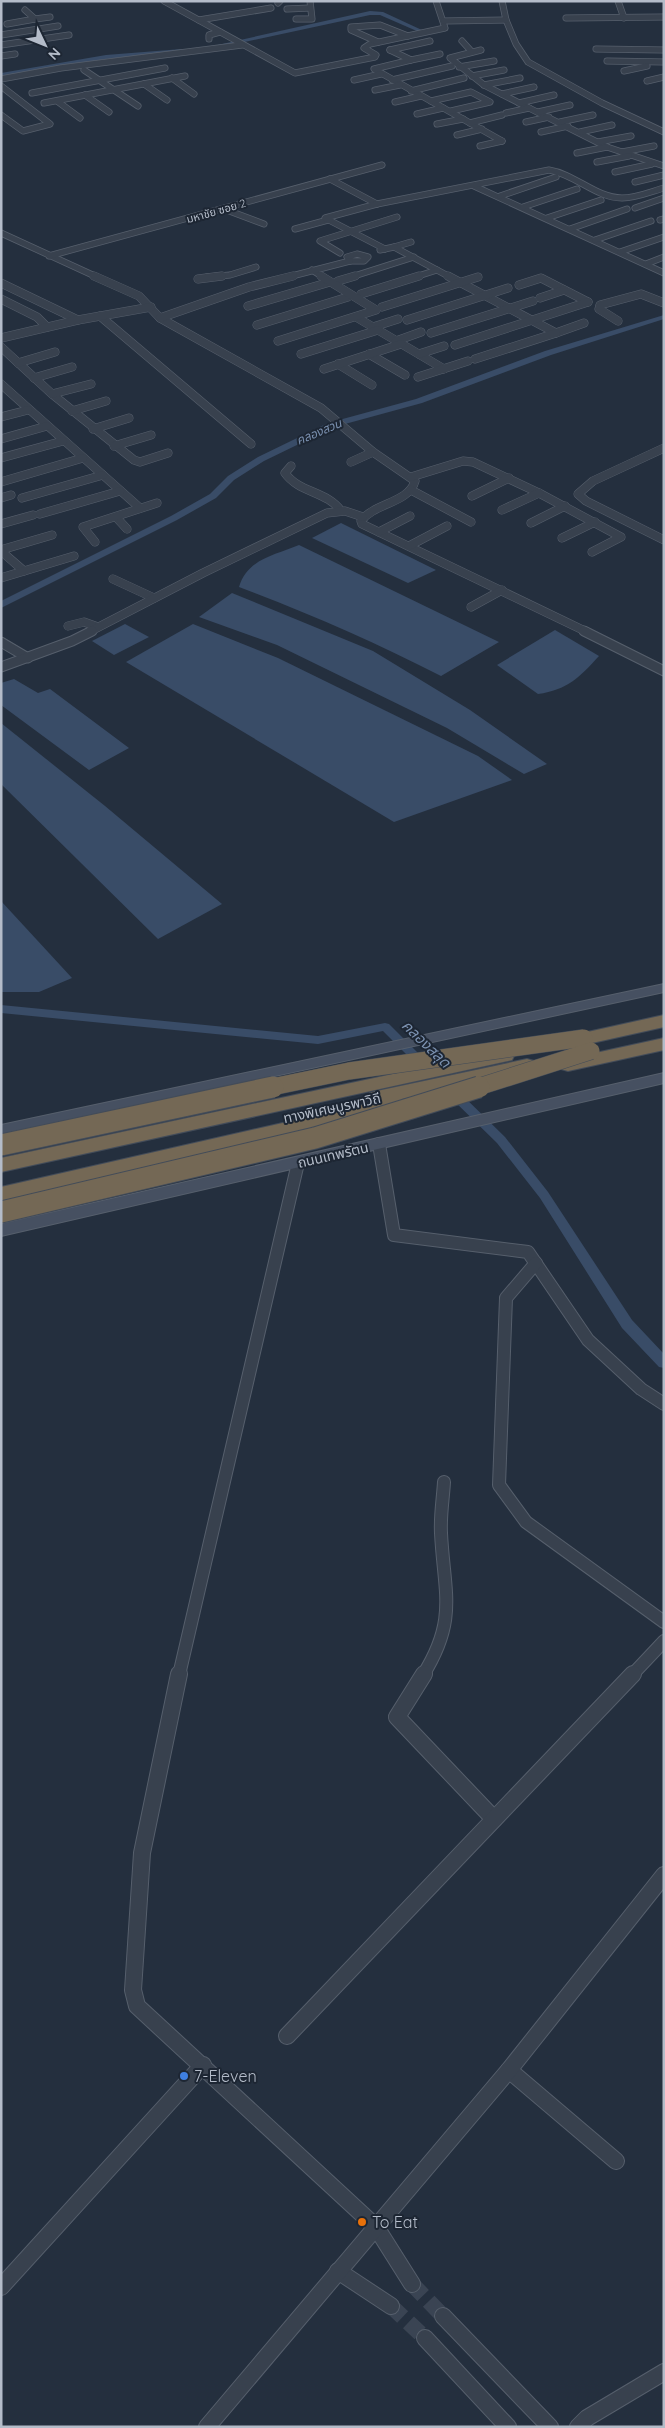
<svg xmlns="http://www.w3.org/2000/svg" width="665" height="2428" font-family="Quicksand,'Noto Sans Thai',sans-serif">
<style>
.water{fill:#394c67}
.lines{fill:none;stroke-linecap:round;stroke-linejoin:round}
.canal{fill:#394c67;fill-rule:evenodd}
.street-tunnel{stroke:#3a4453;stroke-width:16;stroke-dasharray:16 8;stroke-linecap:butt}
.street-far4-casing{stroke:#565f6c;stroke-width:7}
.street-far3-casing{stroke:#565f6c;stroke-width:9}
.street-far2-casing{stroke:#565f6c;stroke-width:11}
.street-far1-casing{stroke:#565f6c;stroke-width:14}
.street-casing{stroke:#565f6c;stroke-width:18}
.secondary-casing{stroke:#565f6c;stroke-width:2}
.highway-casing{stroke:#434c59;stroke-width:2}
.street-far4{stroke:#38414e;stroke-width:5.5}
.street-far3{stroke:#38414e;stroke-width:8}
.street-far2{stroke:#38414e;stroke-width:9}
.street-far1{stroke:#38414e;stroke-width:12}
.street{stroke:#38414e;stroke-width:16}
.secondary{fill:#465061;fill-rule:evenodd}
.highway{fill:#746855;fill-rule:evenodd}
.highway-bridge-far1-casing{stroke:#434c59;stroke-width:18;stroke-linecap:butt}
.highway-bridge-casing{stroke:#434c59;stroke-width:23;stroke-linecap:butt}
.highway-bridge-far1{stroke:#746855;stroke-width:17}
.highway-bridge{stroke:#746855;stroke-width:21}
.shop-dot{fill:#3f7fe0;stroke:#1d2633;stroke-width:2}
.food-dot{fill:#e8710a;stroke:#1d2633;stroke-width:2}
.labels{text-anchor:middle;stroke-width:4;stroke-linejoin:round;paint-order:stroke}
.far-street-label{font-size:11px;fill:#b4bcc9;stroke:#1d2633}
.far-water-label{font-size:12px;font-style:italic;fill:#7c92b1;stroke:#1d2633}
.street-label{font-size:14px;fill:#b4bcc9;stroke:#1d2633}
.water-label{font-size:15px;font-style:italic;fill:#7c92b1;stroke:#1d2633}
.near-poi-label{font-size:16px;fill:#b4bcc9;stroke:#1d2633;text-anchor:start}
</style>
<rect width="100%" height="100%" fill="#242f3e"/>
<g class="water">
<path d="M341 523 436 570 408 583 312 538Z"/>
<path d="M299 545 499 642 441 676C375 642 308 613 239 587 247 559 275 555 299 545Z"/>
<path d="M232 593 373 651 470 710 547 764 524 774 447 728 277 645 199 617Z"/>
<path d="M125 624 149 637 114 655 92 641Z"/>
<path d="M193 624 278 658 478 756 512 780 394 822 126 662Z"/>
<path d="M555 630 599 656C580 677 567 690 538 694L497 665Z"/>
<path d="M14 679 38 693 50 689 129 748 89 770 1 705V683Z"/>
<path d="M1 723 105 806 222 904 158 939 1 784Z"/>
<path d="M1 901 72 978 39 992H1Z"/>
</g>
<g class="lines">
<g class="canal">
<path d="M370 11 383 12 424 31 419 32 380 15H370L207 50 204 48Z"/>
<path d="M182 49 184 52 106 59 1 77V73L106 55Z"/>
<path d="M664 315V319L551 355 422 403 334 427 264 461 234 480 216 498 177 520 1 608V601L171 516 210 494 228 476 258 457 328 423 416 399 545 351Z"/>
<path d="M1 1005 318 1036 385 1023 389 1024 429 1064 423 1068 419 1067 383 1031 318 1044 1 1013Z"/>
<path d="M452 1088 456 1089 505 1137 548 1192 632 1320 664 1354V1368L659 1367 622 1328 540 1198 497 1143 448 1095 446 1092 448 1089Z"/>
</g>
<g class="street-tunnel">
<path d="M412 2284 443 2316"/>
<path d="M391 2306 425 2338"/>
</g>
<g class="street-far4-casing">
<g id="street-far4">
<path d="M164 1 295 73 375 57 376 55 364 48 370 44 445 28 436 1"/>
<path d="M502 1 506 20 516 44 528 62 602 103 664 132"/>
<path d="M618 1 624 18"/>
<path d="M278 3 280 1"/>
<path d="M287 9 310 8"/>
<path d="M566 18 664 17"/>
<path d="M35 19 50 17"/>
<path d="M296 19H312L310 1"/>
<path d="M199 20 271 8"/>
<path d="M444 21 506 20"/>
<path d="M7 24 35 19 25 10"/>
<path d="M1 35 58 26"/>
<path d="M209 39V35L220 32"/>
<path d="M462 41 472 52"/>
<path d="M378 42 351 30V27L380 25 408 36"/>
<path d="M1 45 69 35"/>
<path d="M596 49 664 50"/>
<path d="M390 50 411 60 374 69 502 141"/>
<path d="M390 50 430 41"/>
<path d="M481 50 450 58 484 85 529 108 607 147 664 166"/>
<path d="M1 56 15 54"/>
<path d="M411 60 440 54"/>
<path d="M607 61 664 62"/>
<path d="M459 67 494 61"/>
<path d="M84 70 138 106"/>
<path d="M624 71 647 66"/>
<path d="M472 76 504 70"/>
<path d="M172 78 194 94"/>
<path d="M1 79 61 68 242 45"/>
<path d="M354 80 381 74"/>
<path d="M392 80 452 66"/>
<path d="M647 81 664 77"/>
<path d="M144 84 167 100"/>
<path d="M484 85 520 78"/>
<path d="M1 86 50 124 23 131 1 115"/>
<path d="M375 90 400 85"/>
<path d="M411 91 464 78"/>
<path d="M32 93 165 68"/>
<path d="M502 94 534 87"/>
<path d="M85 95 109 112"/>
<path d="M57 101 80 118"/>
<path d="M431 101 471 92 490 102 451 111"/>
<path d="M395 102 421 96"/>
<path d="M44 103 185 76"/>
<path d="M519 103 554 95"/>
<path d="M538 112 570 105"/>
<path d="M506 113 529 108"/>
<path d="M417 114 443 108"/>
<path d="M526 122 549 117"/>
<path d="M560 122 593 115"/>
<path d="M470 123 502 115"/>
<path d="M437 124 463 119"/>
<path d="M541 132 568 126"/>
<path d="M580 132 612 125"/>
<path d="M457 135 482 129"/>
<path d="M598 142 631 136"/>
<path d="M480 146 502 141"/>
<path d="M622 152 654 146"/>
<path d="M577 153 607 147"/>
<path d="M597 162 629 156"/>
<path d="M615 172 652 164"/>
<path d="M330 179 377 204"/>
<path d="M635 182 664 175"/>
<path d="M474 186 664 273"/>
<path d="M500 196 556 177"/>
<path d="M523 207 577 189"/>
<path d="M635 208 664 198"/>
<path d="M224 209 264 224"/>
<path d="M547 218 601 200"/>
<path d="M660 220 664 219"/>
<path d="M295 229 328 220"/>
<path d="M570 229 627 209"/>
<path d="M1 233 97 277"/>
<path d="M595 240 651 221"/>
<path d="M394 247 411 242"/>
<path d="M385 249 325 218 377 204 549 170C575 174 596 198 622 198 636 198 650 192 664 188"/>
<path d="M380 250 394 247 450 277"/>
<path d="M620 252 664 237"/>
<path d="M340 253 320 241 397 217"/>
<path d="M357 254 368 257 364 261H350L347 257Z"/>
<path d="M49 256 382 165"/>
<path d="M646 264 664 257"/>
<path d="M312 270 323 277"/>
<path d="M207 277 230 275 256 267"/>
<path d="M288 277 350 261"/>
<path d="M351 277 414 257"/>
<path d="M415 277 437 270"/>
</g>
</g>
<g class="street-far3-casing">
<g id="street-far3">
<path d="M94 276 139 296 160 318 321 408 373 452 415 481C409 503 374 503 361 521L362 524 587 632"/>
<path d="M448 276 556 333 584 323"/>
<path d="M198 279 222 276"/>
<path d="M338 281 355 276"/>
<path d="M1 283 78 320"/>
<path d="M519 285 541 278 588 302"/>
<path d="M361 294 419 276"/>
<path d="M540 298 564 290"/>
<path d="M1 299 37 317 47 327"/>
<path d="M248 306 330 282"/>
<path d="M382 307 478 277"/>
<path d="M100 316 251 444"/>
<path d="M356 317 444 369"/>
<path d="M160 318 249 287 293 276"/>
<path d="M407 320 508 288"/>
<path d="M618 321 599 309 600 305 641 294 664 303"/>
<path d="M257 325 348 297"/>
<path d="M373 327 398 319"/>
<path d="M431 333 533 301"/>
<path d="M1 338 78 320 151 307"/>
<path d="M278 341 376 310 321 276"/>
<path d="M396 341 421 332"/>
<path d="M455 345 588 302"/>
<path d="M1 347 52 394 134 460 140 462 168 453"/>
<path d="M301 354 378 330"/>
<path d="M369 354 405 375"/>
<path d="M419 354 444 346"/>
<path d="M475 359 556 333"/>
<path d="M18 363 55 352"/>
<path d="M338 364 372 385"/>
<path d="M324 369 401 344"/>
<path d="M418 377 468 361"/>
<path d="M34 378 72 367"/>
<path d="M1 384 140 508"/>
<path d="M52 394 91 384"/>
<path d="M72 411 106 401"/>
<path d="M1 417 28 410"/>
<path d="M93 429 129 418"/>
<path d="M1 439 47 426"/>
<path d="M114 446 151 435"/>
<path d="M664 448 593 481 578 494 586 501 664 540"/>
<path d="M1 458 63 441"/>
<path d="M351 462 373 452"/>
<path d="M291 466 285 473C299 493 327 491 341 511"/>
<path d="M411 477 463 461 473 462 539 493 621 537 592 552"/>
<path d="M1 482 83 458"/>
<path d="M411 490 471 522"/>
<path d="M472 496 509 478"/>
<path d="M1 498 11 495"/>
<path d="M22 498 103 475"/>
<path d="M502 510 539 493"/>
<path d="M40 514 120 491"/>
<path d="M116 517 127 529"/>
<path d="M531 523 565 506"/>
<path d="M1 524 33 515"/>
<path d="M379 532 410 516"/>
<path d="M562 538 595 522"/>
<path d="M95 542 83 527 157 503"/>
<path d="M409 546 447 526"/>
<path d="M1 550 52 535"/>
<path d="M1 551 24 571"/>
<path d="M1 578 74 556"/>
<path d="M113 579 154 598"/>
<path d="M471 607 502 590"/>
<path d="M68 626 84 622 98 627"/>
<path d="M89 632 203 573 327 513 345 511 363 517"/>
</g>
</g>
<g class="street-far2-casing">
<g id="street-far2">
<path d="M584 631 664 671"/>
<path d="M1 642 28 658"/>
<path d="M1 667 72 641 92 631"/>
</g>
</g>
<g class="street-far1-casing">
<g id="street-far1">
<path d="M379 1144 394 1235 528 1252 588 1340 641 1389 664 1404"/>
<path d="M536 1263 506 1298 499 1485 526 1522 664 1622"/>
<path d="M179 1675 298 1163"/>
<path d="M423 1675C458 1619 444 1593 441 1533 440 1516 443 1499 444 1482"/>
<path d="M632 1675 664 1641"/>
</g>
</g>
<g class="street-casing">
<g id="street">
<path d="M179 1674 142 1853 133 1990 137 2006 376 2227 412 2284"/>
<path d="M424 1674 397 1717 494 1819"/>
<path d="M287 2036 633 1674"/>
<path d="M509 2070 616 2161"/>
<path d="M338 2271 391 2306"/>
<path d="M1 2287 203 2065"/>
<path d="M443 2316 550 2427"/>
<path d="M425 2338 508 2427"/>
<path d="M207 2427 509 2070 664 1875"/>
<path d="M578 2427 587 2418 664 2372"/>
</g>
</g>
<g class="secondary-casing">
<g id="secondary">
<path d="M664 984V992L1 1135V1125Z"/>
<path d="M664 1073V1083L1 1236V1224Z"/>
</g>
</g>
<g class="highway-casing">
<g id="highway">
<path d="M664 1015V1027L565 1049 558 1047 556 1043 558 1039 565 1037Z"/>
<path d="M664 1038V1050L568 1071 561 1069 559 1065 561 1061 568 1059Z"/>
<path d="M505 1050 512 1052 514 1056 512 1060 1 1172V1158Z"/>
<path d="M527 1059 534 1061 536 1065 534 1069 402 1099 405 1104 403 1109 396 1111 1 1201V1187L371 1103 368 1098 370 1093 377 1091Z"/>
</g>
</g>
<use href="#street-far4" class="street-far4"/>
<use href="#street-far3" class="street-far3"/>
<use href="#street-far2" class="street-far2"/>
<use href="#street-far1" class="street-far1"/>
<use href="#street" class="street"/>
<use href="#secondary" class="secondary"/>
<use href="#highway" class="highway"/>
<g class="highway-bridge-far1-casing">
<g id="highway-bridge-far1">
<path d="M267 1088 349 1071 584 1038"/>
<path d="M475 1088 591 1051"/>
</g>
</g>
<g class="highway-bridge-casing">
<g id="highway-bridge">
<path d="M1 1145 273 1087"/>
<path d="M1 1212 315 1138 479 1087"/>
</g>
</g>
<use href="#highway-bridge-far1" class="highway-bridge-far1"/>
<use href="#highway-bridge" class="highway-bridge"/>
</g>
<circle class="shop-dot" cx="184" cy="2076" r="5"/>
<circle class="food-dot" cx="362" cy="2222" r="5"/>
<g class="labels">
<g class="far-street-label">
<text transform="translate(216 211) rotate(-16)" y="4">มหาชัย ซอย 2</text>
</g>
<g class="far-water-label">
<text transform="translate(319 432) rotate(-23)" y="4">คลองสวน</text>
</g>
<g class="street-label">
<text transform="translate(332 1108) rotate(-12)" y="5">ทางพิเศษบูรพาวิถี</text>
<text transform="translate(333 1155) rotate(-13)" y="5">ถนนเทพรัตน</text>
</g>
<g class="water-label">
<text transform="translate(426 1044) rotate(44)" y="5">คลองสลุด</text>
</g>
<g class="near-poi-label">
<text x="194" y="2082">7-Eleven</text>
<text x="372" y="2228">To Eat</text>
</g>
</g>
<rect width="665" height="2428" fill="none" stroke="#b4bcc9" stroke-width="5"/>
<g transform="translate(45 45) rotate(133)" stroke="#1d2633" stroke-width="4" paint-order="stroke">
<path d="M0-4L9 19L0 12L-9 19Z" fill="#b4bcc9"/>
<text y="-8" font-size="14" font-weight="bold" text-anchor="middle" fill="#b4bcc9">N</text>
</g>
</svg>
